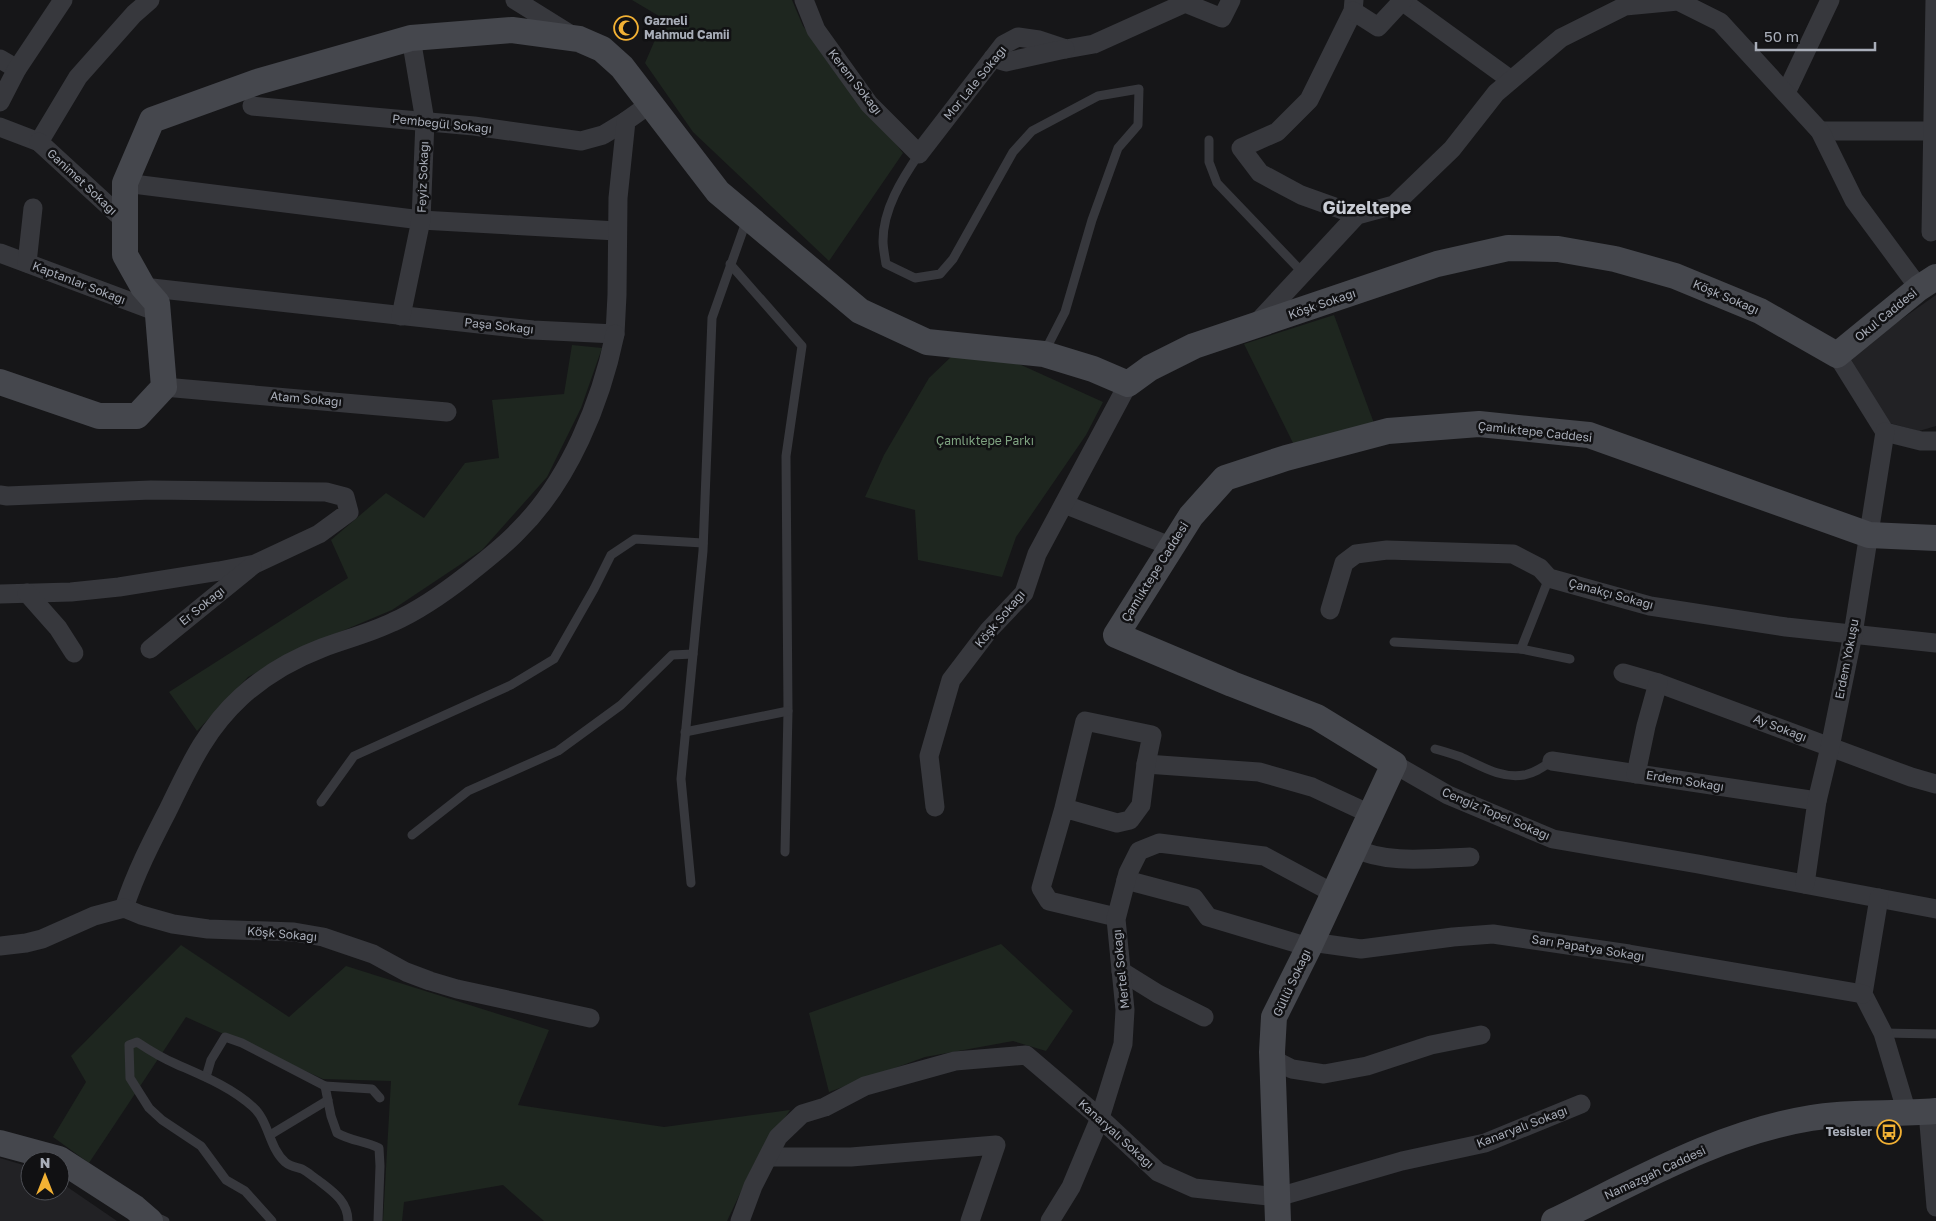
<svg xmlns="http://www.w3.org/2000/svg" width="1936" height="1221" font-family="'Golos Text',sans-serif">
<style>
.built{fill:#222225}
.green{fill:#1e261f}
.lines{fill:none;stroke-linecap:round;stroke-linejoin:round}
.lane{stroke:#37383d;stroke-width:9}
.street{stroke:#37383d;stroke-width:19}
.secondary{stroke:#45474d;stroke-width:26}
.labels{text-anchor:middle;stroke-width:5;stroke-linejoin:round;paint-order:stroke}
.poi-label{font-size:12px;font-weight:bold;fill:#a8adb8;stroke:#111113;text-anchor:start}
.street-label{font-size:12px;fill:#a8adb8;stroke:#111113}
.park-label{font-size:12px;fill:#7fa381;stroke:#111113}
.district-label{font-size:18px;font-weight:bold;fill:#c9ccd4;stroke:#111113}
</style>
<rect width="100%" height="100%" fill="#161618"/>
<g class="built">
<path d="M1936 295V426L1919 431 1889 423 1849 356Z"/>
<path d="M0 1158 30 1167V1191H60V1182L117 1221H0Z"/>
</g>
<g class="green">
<path d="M632 0H792L803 26 903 153 829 261 693 132 645 63 664 19Z"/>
<path d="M1334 315 1375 426 1294 445 1244 344Z"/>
<path d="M572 345 602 348 581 408 547 477 482 550 392 610 304 647 248 677 197 731 169 692 348 578 331 540 386 493 424 518 465 463 499 458 492 400 564 394Z"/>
<path d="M952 356 1019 364 1103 402 1086 435 1016 537 1002 577 918 560 915 510 865 497 884 455 929 378Z"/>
<path d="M1001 944 1073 1011 1046 1051 1013 1041 925 1057 829 1092 809 1013Z"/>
<path d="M181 945 289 1017 346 966 549 1030 518 1105 664 1127 790 1110 754 1164 727 1221H544L503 1185 404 1202 402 1221H383L391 1081 323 1079 186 1017 89 1163 53 1137 86 1082 71 1056Z"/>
</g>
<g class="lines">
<g class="lane">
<path d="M1209 140V162L1217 183 1303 273"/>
<path d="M919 154C902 179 883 209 883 241 883 248 885 257 886 264L915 278 940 274 953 259 1013 152 1032 131 1098 96 1139 89 1138 125 1118 148 1092 220 1065 312 1045 351"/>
<path d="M730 264 802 346 786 456 788 711 785 852"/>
<path d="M1394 642 1521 649 1570 659"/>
<path d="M1521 649 1549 578"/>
<path d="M685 732 788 711"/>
<path d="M1435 749C1443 751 1452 754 1461 757 1481 766 1501 779 1524 775 1535 773 1543 767 1552 761"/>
<path d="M321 802 354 756 511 685 554 659 594 589 611 555 635 539 703 543"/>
<path d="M412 835 468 791 558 751 621 705 672 655 693 654"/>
<path d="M691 883 681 779 703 551 712 318 747 219"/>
<path d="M1883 1033 1936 1034"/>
<path d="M206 1077 211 1060 225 1037 242 1043 325 1086"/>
<path d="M270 1135 328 1100"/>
<path d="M152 1215 165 1221"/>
<path d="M272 1221 245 1191 226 1180 201 1146 162 1120 149 1108 130 1078 129 1045 137 1042C149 1050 162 1058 176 1064 203 1076 231 1087 253 1107 269 1121 269 1148 285 1162 291 1167 296 1167 302 1169 308 1172 313 1177 318 1180 332 1191 348 1201 348 1221"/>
<path d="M378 1221 380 1166 379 1148C365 1141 351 1141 337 1133L331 1116 325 1086 372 1089 380 1098"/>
</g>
<g class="street">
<path d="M515 0 573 36"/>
<path d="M804 0 816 30 869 104 919 154 1003 45 1018 37 1039 40 1066 49 1094 44 1185 3 1222 18 1231 0"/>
<path d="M1354 0 1353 11 1309 100 1277 132 1241 148 1260 173 1301 195 1357 215"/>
<path d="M1402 1 1511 80"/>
<path d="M1353 11 1378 27 1403 0"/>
<path d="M993 58 1006 62 1065 49"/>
<path d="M0 59 17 69"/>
<path d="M1786 93 1830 0"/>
<path d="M0 102 17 69 63 0"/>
<path d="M252 106 474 126 581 141 603 135 626 121"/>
<path d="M0 127 39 142 78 77 134 14 150 0"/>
<path d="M1820 131H1933"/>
<path d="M39 142 125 221"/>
<path d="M125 183 421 220 617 231"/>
<path d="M1931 232 1935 0"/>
<path d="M0 253 158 312"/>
<path d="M27 263 33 208"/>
<path d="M143 287 533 330 615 334 617 295 618 198 626 121 650 104"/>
<path d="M401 316 421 220 425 121 411 38"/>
<path d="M1255 325 1357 215 1394 205 1452 149 1496 93 1561 38 1625 6 1678 1 1720 22 1820 131 1854 200 1919 288"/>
<path d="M1837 355 1885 432 1921 441H1936"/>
<path d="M164 387 447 412"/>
<path d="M0 495 7 496 151 490 326 492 345 497 349 512 319 534 255 564 219 571 119 587 71 592 0 594"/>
<path d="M1064 504 1170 546"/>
<path d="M27 593 58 628 74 653"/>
<path d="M1330 610 1344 563 1356 554 1387 550 1513 554 1540 568 1549 578 1650 606 1786 627 1936 643"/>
<path d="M150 649 252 566"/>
<path d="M1623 673 1658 683 1911 777 1936 784"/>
<path d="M1552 761 1817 801"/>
<path d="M1146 764 1259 772 1312 787 1370 814"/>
<path d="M1394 764 1448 795 1553 839 1698 864 1936 909"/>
<path d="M1636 774 1646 726 1658 683"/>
<path d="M935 807 929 756 951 680 989 630 1024 593 1037 554 1128 384"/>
<path d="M1064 808 1085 721 1152 735 1146 764 1141 805 1130 820 1117 823 1064 808 1041 888 1049 901 1116 917"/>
<path d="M1354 848C1388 865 1433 858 1470 857"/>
<path d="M1126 880 1194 898 1208 917 1309 947"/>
<path d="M1805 884 1817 801 1830 747 1853 634 1885 432"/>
<path d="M1879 898 1863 994 1883 1033 1907 1113"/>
<path d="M124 908C136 872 151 843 168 810 189 767 205 730 241 697 264 676 293 659 322 648 346 639 370 633 393 622 420 610 444 593 467 575 484 561 503 547 518 531 569 481 601 402 615 334"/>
<path d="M1311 942 1361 949 1453 937 1493 934 1629 954 1863 994"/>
<path d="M0 946 26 943 42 939 94 916 124 908 141 915 173 924 208 929 294 932 323 937 373 954 406 972 430 981 457 989 590 1018"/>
<path d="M1121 971 1158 994 1204 1017"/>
<path d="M1272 1059 1292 1069 1324 1074 1367 1066 1431 1045 1481 1035"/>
<path d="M1928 1112 1936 1207"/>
<path d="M769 1157H851L996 1145 970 1221"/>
<path d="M740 1221 753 1186 778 1137 802 1114 825 1107 865 1086 955 1061 1026 1055 1100 1118 1158 1172 1194 1188 1278 1197 1402 1161 1485 1143 1581 1104"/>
<path d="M1050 1221 1071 1187 1100 1118 1123 1044 1125 1010 1116 919 1128 873 1139 851 1159 843 1264 856 1333 893"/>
</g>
<g class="secondary">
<path d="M0 382 99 416H137L164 387 157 303 143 287 125 255V183L152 120 257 82 411 38 512 30 579 39 602 49 622 67 718 192 860 311 927 342 1044 354 1093 369 1128 384 1150 368 1194 346 1437 264 1508 248 1558 249 1615 259 1675 276 1760 311 1837 355 1919 288 1936 277"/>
<path d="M0 1143 59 1159 135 1208 150 1221"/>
<path d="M1278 1221 1272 1052 1274 1017 1309 947 1394 764 1317 717 1232 684 1116 635 1191 516 1225 478 1286 458 1388 431 1479 424 1589 435 1869 535 1936 538"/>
<path d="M1554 1221C1637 1181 1719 1133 1811 1118 1852 1111 1895 1115 1936 1111"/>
</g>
</g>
<defs>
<g id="mosque-ring" transform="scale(1.25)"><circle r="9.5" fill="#111113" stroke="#f2b134" stroke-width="1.5"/><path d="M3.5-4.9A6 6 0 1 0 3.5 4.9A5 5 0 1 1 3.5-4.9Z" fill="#f2b134"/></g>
<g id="bus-ring" transform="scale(1.25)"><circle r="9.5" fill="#111113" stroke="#f2b134" stroke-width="1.5"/><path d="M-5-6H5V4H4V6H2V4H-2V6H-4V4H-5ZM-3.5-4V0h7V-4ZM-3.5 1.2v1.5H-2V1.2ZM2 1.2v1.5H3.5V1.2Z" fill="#f2b134"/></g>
</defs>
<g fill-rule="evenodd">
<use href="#mosque-ring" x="626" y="28"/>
<use href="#bus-ring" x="1889" y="1132"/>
</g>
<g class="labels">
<g class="poi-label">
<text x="644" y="25">Gazneli<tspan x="644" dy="14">Mahmud Camii</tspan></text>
<text x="1872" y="1136" text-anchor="end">Tesisler</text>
</g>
<g class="street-label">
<text transform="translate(855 82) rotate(52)" y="4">Kerem Sokağı</text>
<text transform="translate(975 83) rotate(-51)" y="4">Mor Lale Sokağı</text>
<text transform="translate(442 124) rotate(6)" y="4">Pembegül Sokağı</text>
<text transform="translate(423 177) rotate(-88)" y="4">Feyiz Sokağı</text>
<text transform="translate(82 182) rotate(43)" y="4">Ganimet Sokağı</text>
<text transform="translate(79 283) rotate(21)" y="4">Kaptanlar Sokağı</text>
<text transform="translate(1726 297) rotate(23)" y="4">Köşk Sokağı</text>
<text transform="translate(1322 304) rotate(-19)" y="4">Köşk Sokağı</text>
<text transform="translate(1886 315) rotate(-39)" y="4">Okul Caddesi</text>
<text transform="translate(499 326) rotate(6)" y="4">Paşa Sokağı</text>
<text transform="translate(306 399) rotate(5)" y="4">Atam Sokağı</text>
<text transform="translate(1535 432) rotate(6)" y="4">Çamlıktepe Caddesi</text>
<text transform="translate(1155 572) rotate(-58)" y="4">Çamlıktepe Caddesi</text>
<text transform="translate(1611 594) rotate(15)" y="4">Çanakçı Sokağı</text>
<text transform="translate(202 606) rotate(-39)" y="4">Er Sokağı</text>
<text transform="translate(1000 619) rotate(-50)" y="4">Köşk Sokağı</text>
<text transform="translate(1847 659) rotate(-79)" y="4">Erdem Yokuşu</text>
<text transform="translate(1780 728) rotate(21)" y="4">Ay Sokağı</text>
<text transform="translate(1685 781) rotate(9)" y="4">Erdem Sokağı</text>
<text transform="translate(1496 814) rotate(23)" y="4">Cengiz Topel Sokağı</text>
<text transform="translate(282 934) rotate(5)" y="4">Köşk Sokağı</text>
<text transform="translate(1588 948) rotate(9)" y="4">Sarı Papatya Sokağı</text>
<text transform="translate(1121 969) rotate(-96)" y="4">Mertel Sokağı</text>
<text transform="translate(1292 983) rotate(-65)" y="4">Güllü Sokağı</text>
<text transform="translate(1522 1127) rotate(-21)" y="4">Kanaryalı Sokağı</text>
<text transform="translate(1116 1134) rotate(42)" y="4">Kanaryalı Sokağı</text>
<text transform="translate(1655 1173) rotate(-25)" y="4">Namazgah Caddesi</text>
</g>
<g class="park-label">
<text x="985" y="445">Çamlıktepe Parkı</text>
</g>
<g class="district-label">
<text x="1367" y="214">Güzeltepe</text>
</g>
</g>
<g transform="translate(45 1176)"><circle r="24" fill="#111113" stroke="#4d4f55"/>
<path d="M0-4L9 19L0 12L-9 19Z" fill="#f2b134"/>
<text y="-8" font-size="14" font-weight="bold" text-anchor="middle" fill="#a8adb8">N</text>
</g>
<path d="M1756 42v8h119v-8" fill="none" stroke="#a8adb8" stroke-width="2.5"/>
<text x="1764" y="42" font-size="15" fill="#a8adb8" stroke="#111113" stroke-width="4" paint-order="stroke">50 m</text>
</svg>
